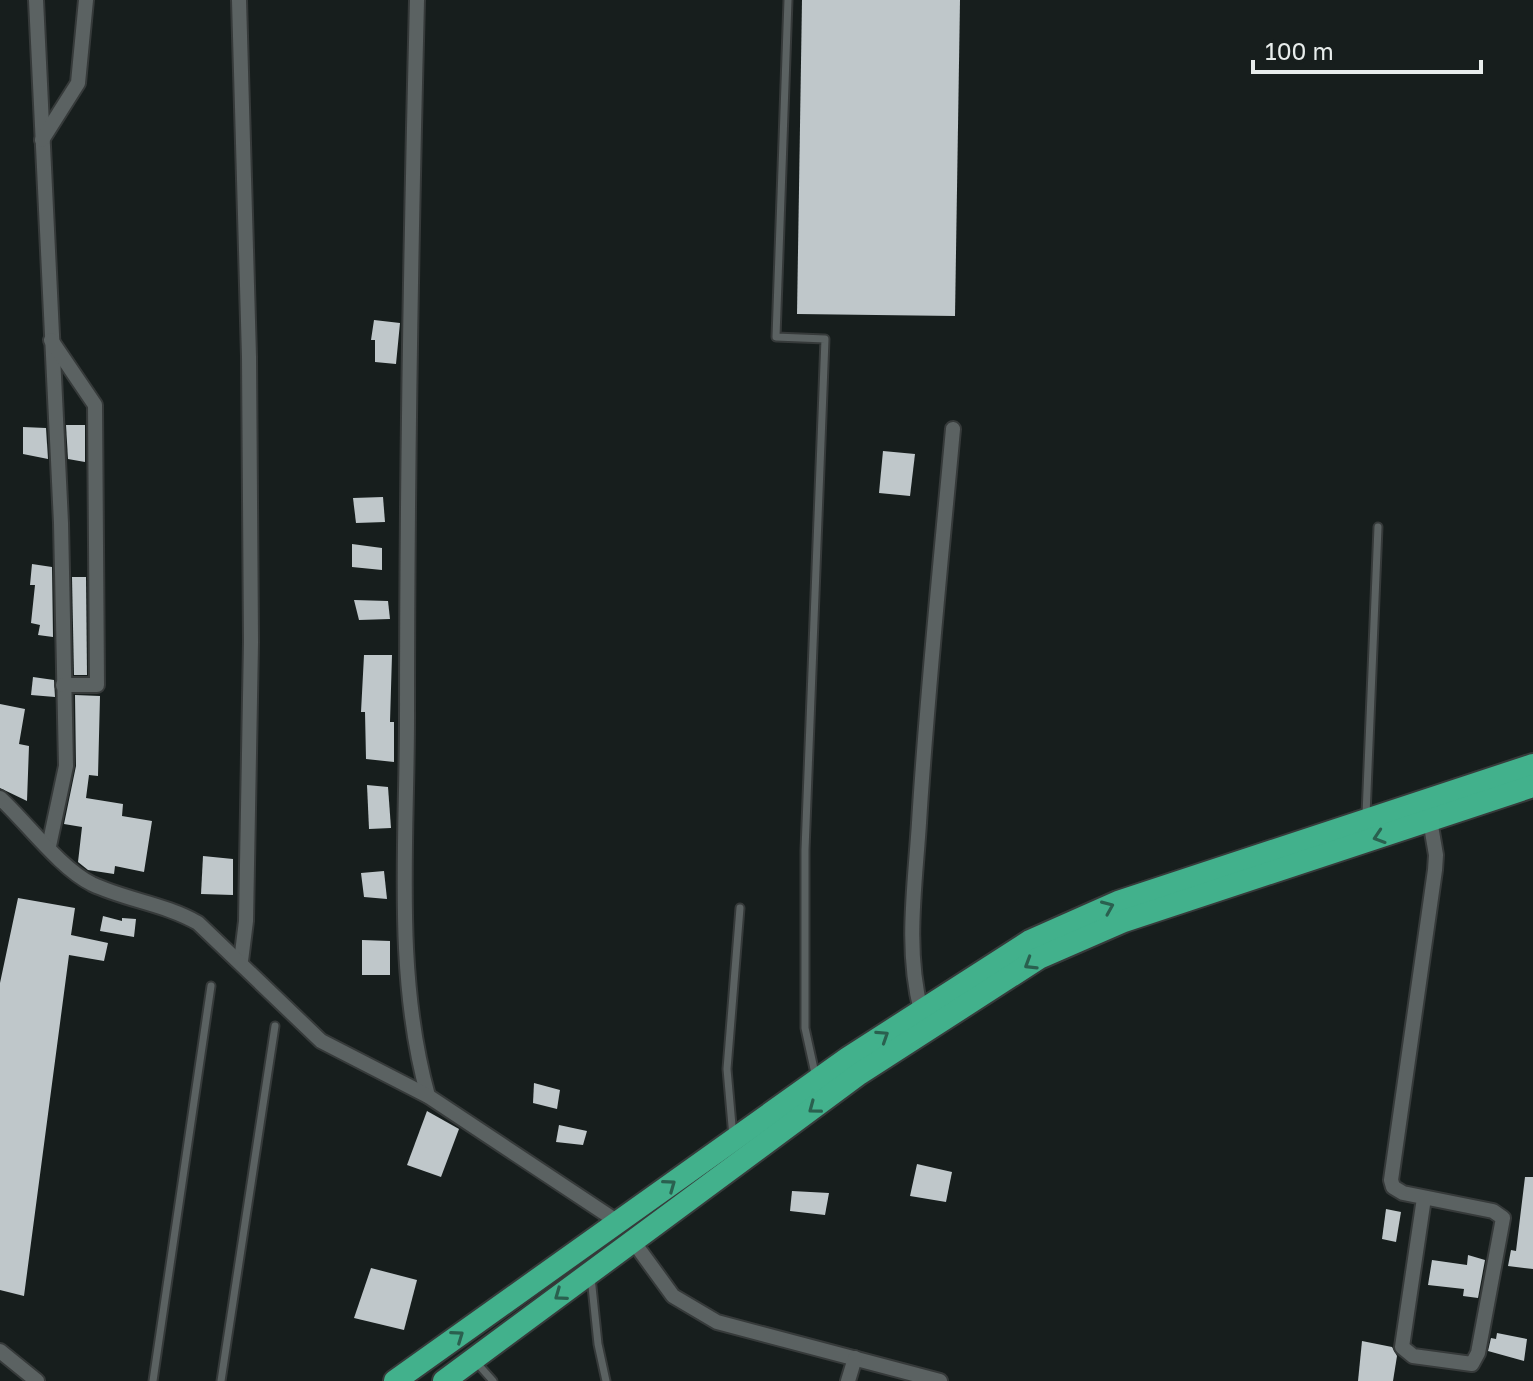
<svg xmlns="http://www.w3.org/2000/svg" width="1533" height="1381" font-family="'Golos Text',sans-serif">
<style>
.building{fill:#bfc7ca}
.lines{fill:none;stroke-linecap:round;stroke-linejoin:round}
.service-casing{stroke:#363a3a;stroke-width:11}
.minor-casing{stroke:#363a3a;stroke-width:18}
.trunk-casing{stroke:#363a3a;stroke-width:26}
.service{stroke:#5b6262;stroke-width:7}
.minor{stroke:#5b6262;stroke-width:14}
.trunk{stroke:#42b18c;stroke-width:22}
.oneway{stroke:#2a604f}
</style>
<rect width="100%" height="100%" fill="#171e1d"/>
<g class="building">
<path d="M802 0H960L955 316 797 314Z"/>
<path d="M374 320 400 323 396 364 375 362V340H371Z"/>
<path d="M66 425H85V462L68 459Z"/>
<path d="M23 427 46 428 48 459 23 454Z"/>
<path d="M883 451 915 454 910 496 879 493Z"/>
<path d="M383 497 385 522 356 523 353 498Z"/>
<path d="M352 544 382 548V570L352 567Z"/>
<path d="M32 564 52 567 53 637 38 635 40 625 31 623 35 585H30Z"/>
<path d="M72 577H86L87 675H74Z"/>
<path d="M354 600 388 601 390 619 359 620Z"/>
<path d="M364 655H392L390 722H394V762L366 759 365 712H361Z"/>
<path d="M33 677 54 680 55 697 31 695Z"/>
<path d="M75 695 100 696 98 776 89 775 86 798 123 804 122 816 152 821 144 872 115 866 114 874 88 870 78 862 82 827 64 824 76 766Z"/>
<path d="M0 704 25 709 19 744 29 746 27 801 0 788Z"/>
<path d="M367 785 388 787 391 828 369 829Z"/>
<path d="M203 856 233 859V895L201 894Z"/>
<path d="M384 871 387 899 364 897 361 873Z"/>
<path d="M18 898 75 908 71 935 108 943 104 961 69 955 24 1296 0 1290V983Z"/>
<path d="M103 916 122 921V918L136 919 134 937 100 931Z"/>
<path d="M362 940 390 941V975H362Z"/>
<path d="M534 1083 560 1090 557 1109 533 1103Z"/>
<path d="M427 1111 459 1129 441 1177 407 1165Z"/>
<path d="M559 1125 587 1131 583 1145 556 1142Z"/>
<path d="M917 1164 952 1172 946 1202 910 1196Z"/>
<path d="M1525 1177H1533V1269L1508 1266 1511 1250 1516 1251Z"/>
<path d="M792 1191 829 1193 825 1215 790 1211Z"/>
<path d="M1386 1209 1401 1212 1396 1242 1382 1239Z"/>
<path d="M1468 1255 1485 1260 1478 1298 1463 1296 1464 1289 1428 1285 1432 1260 1467 1265Z"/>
<path d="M371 1268 417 1280 404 1330 354 1318Z"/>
<path d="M1497 1333 1527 1339 1524 1361 1488 1351 1491 1338 1496 1339Z"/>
<path d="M1362 1341 1392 1347 1397 1356 1393 1381H1358Z"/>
</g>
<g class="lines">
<g class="service-casing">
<g id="service">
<path d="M788 0 776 337 825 339 805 850V1028L816 1078"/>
<path d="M1366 815 1378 527"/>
<path d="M733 1137 727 1069 740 908"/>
<path d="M591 1277 598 1344 606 1381"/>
<path d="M476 1362 493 1381"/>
<path d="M153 1381 211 986"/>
<path d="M221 1381 275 1026"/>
</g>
</g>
<g class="minor-casing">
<g id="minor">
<path d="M36 0 61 523 66 766 49 846"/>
<path d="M239 0 249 357 251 642 246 921 241 961"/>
<path d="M417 0C411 239 407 479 407 718 407 843 394 975 428 1096"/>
<path d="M42 140 78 83 86 0"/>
<path d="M51 340 95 405 97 685H63"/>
<path d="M0 798C27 823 60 868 92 884 126 900 165 904 198 923L321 1041 428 1096 618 1222"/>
<path d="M921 1011C905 949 915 886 919 823 927 692 941 560 953 429"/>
<path d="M1424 1198 1402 1347 1413 1356 1472 1364 1478 1353 1503 1218 1493 1211 1403 1193 1393 1187 1391 1180 1435 870 1436 855 1430 820"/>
<path d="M633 1241 673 1296 717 1322 940 1381"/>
<path d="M0 1351 37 1381"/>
<path d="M848 1381 855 1358"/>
</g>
</g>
<g class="trunk-casing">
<g id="trunk">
<path d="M395 1381 848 1058 1030 941 1118 902 1533 765"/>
<path d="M444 1381 859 1074 1039 958 1124 921 1533 786"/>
</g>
</g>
<use href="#service" class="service"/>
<use href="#minor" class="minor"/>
<use href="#trunk" class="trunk"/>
</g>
<defs><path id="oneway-chevron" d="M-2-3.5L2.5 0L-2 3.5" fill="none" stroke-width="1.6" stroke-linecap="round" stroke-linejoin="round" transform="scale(2)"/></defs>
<g class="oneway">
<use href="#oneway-chevron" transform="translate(1379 837) rotate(162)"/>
<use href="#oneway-chevron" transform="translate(1108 907) rotate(-23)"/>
<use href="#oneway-chevron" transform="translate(1030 964) rotate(148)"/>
<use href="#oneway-chevron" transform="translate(883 1036) rotate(-33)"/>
<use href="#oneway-chevron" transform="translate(814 1108) rotate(143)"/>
<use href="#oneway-chevron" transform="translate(670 1185) rotate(-36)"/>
<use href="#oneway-chevron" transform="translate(560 1295) rotate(144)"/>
<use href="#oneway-chevron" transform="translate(458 1336) rotate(-35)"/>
</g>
<path d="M1253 60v12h228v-12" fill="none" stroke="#e8edec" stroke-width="4"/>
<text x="1265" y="60" font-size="24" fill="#e8edec" stroke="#171e1d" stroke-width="6" paint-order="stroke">100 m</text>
</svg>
